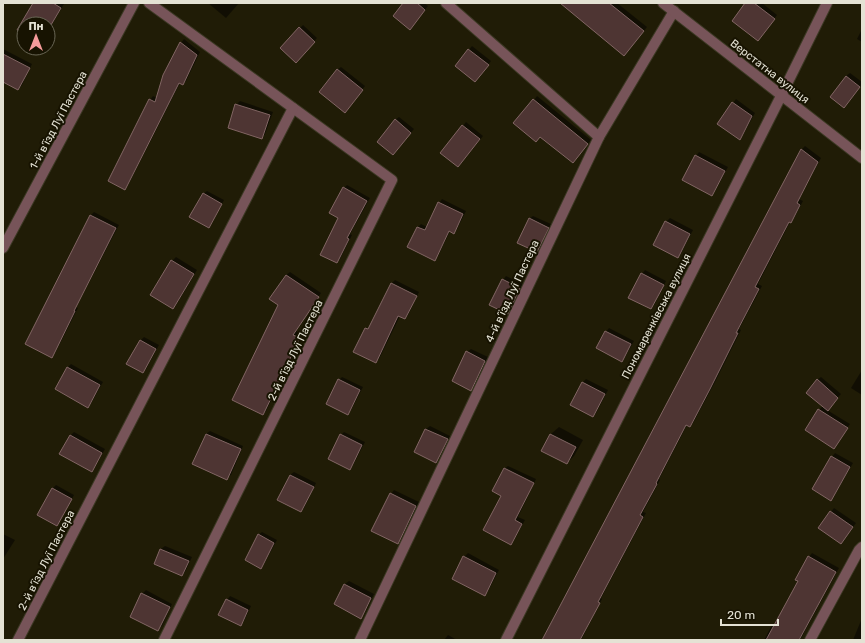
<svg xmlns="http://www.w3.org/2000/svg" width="865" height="643" font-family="Rubik,sans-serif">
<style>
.shadow{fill:#0007}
.building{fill:#4e3533;stroke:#816563}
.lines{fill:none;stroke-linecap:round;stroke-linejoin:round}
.lane-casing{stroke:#3b3823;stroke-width:12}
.street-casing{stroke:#3b3823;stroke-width:12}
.lane{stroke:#775459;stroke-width:10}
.street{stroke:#775459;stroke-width:10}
.labels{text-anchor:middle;stroke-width:4;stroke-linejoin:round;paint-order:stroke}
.street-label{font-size:11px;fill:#e4e2d4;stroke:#171301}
</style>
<rect width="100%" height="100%" fill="#201c06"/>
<g class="shadow">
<path d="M34 3H62L64 4 48 30V24H24V32L18 29Z"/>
<path d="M208 3H239L226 18Z"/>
<path d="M404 3H424L428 6 413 25Z"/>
<path d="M571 3H617L647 27 628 51Z"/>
<path d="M747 3H762L777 15 761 36Z"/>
<path d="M303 25 317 38 296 61 281 48Z"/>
<path d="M862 29V42L857 39Z"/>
<path d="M184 39 200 52 186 81 183 84 180 83 128 185 125 188 150 100 153 96 157 98 164 76 181 43Z"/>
<path d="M472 46 491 61 478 78 456 66Z"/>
<path d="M3 49 32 64 22 85 18 89 3 81Z"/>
<path d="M341 67 365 86 348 108 337 70Z"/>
<path d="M850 73 862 82V84L847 103 846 76Z"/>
<path d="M537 96 591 140 576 159 534 100Z"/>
<path d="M736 99 755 113 743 135 740 138 718 124Z"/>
<path d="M240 101 273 112 265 134 262 138 236 105Z"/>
<path d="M399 117 414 129 396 150 395 120Z"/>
<path d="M466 122 483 136 461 163 463 126Z"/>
<path d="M805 146 821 158 799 199 803 201 794 218 790 222 758 284 762 286 739 329 741 330 714 384 693 423 689 426 687 425 659 479 660 480 643 512 646 513 601 598 602 599 581 640H543L802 149Z"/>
<path d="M699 152 728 167 715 191 712 194 696 156Z"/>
<path d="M347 185 370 198 350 234 352 235 340 259 337 262 340 218 344 188Z"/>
<path d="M207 191 224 200 212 223 209 227 203 194Z"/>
<path d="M442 199 466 211 457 229 453 233 450 231 438 256 434 259 408 247 418 227 421 224 427 227 439 203Z"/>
<path d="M94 212 119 225 76 307 78 308 55 353 51 357 26 344 91 215Z"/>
<path d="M533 216 551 224 540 248 537 251 529 219Z"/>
<path d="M670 218 693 230 681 253 678 257 654 244 666 222Z"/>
<path d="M176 257 197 270 176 305 173 308 152 295 172 261Z"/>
<path d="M645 270 666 281 654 305 650 308 642 274Z"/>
<path d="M290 272 321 293 296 331 303 335 266 411 263 414 279 304 286 275Z"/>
<path d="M506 276 523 284 511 309 508 313 503 280Z"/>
<path d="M395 280 419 292 408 315 405 318 400 316 379 359 375 362 366 329 370 326 391 284Z"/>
<path d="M609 328 634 341 625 357 622 360 606 332Z"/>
<path d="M144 337 159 345 146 369 142 372 141 340Z"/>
<path d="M471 349 488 357 474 386 471 389 467 352Z"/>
<path d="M71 364 103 382 91 403 88 406 56 389 68 367Z"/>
<path d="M862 370V395L851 388Z"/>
<path d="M342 377 363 387 351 410 348 413 339 380Z"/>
<path d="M821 377 841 394 827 410 850 424 834 447 819 410 823 406 817 380Z"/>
<path d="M586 379 608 390 596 413 593 416 571 405 583 382Z"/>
<path d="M430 426 450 436 439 458 436 462 415 452 426 429Z"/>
<path d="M559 427 583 440 574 456 567 463 543 450 551 434Z"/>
<path d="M210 431 243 446 231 475 227 478 206 434Z"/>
<path d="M74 432 105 449 95 467 92 471 70 436Z"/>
<path d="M344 432 365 442 353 465 350 469 341 435Z"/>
<path d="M835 453 853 463 834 496 831 499 832 457Z"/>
<path d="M508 466 536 479 518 517 525 520 514 540 511 544 503 495 504 469Z"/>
<path d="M294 472 316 483 304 508 301 511 290 475Z"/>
<path d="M56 485 74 495 60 521 57 525 53 488Z"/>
<path d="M394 490 419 502 401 539 398 543 391 494Z"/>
<path d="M834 508 856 523 841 543 831 512Z"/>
<path d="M262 532 277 540 264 564 261 567 258 535Z"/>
<path d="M3 534 15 540 3 559Z"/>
<path d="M165 546 192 557 185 572 182 575 155 564 161 549Z"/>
<path d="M468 553 499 570 488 591 484 595 453 578 464 557Z"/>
<path d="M812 553 839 568 800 640H764L771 627 774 624 776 625 800 581 809 557Z"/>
<path d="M349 581 374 594 364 614 360 617 335 604 345 584Z"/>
<path d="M146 590 172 604 162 626 158 629 142 594Z"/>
<path d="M230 596 251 606 244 621 241 624 227 600Z"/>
<path d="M862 618V640H853Z"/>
<path d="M448 635 457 640H444Z"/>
</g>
<g class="building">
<path d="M33 3H53L61 8 48 30V24H24V34L17 30Z"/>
<path d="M403 3H417L425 10 410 30 393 16Z"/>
<path d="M560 3H609L644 31 624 56Z"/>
<path d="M745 3H754L775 19 758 41 732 21Z"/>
<path d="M299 27 315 42 296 63 280 48Z"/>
<path d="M180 42 197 55 183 85 179 83 125 190 108 181 149 99 155 102 163 75Z"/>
<path d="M468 49 489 65 475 82 455 66Z"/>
<path d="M3 54 30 68 18 90 3 82Z"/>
<path d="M337 69 363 90 345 113 319 92Z"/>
<path d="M846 76 860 87 844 108 830 97Z"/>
<path d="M533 99 588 144 573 163 540 137 536 142 513 123Z"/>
<path d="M732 102 752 116 740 140 717 124Z"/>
<path d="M235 104 270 115 262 139 228 128Z"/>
<path d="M395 119 411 133 393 155 377 142Z"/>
<path d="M462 125 480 139 458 167 440 153Z"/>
<path d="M801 149 818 162 797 203 800 205 791 223 789 222 755 287 759 289 736 333H738L710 389 690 427 686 425 656 483 657 484 640 515 643 517 598 602 600 603 580 640H542Z"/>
<path d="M695 155 725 171 712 196 682 180Z"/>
<path d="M343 187 367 201 347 238 349 239 337 263 320 255 338 218 329 213Z"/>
<path d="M203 193 222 204 209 228 189 217Z"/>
<path d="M438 202 463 214 454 234 449 231 435 261 407 247 417 227 425 230Z"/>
<path d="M90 215 116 228 74 311H75L52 358 25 344Z"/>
<path d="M529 218 549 228 537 252 517 243Z"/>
<path d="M665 221 690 234 678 258 653 245Z"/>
<path d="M171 260 194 274 173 309 150 295Z"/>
<path d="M641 273 664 285 651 309 628 298Z"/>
<path d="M286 275 319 297 293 335 300 338 263 415 232 400 278 305 269 299Z"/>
<path d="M502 279 520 288 508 314 489 305Z"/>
<path d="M391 283 417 296 405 319 398 316 376 363 353 352 365 328 368 329Z"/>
<path d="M605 331 631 344 622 362 596 348Z"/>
<path d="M140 340 156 349 143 373 126 364Z"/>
<path d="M466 351 485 361 471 391 452 381Z"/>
<path d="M67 367 100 385 88 408 55 389Z"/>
<path d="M338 379 360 390 348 415 326 404Z"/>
<path d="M817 379 838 398 828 411 806 393Z"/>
<path d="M582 382 605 394 593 417 570 405Z"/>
<path d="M818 409 848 428 834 449 805 430Z"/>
<path d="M425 429 448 439 436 463 414 452Z"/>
<path d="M206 434 241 449 227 480 192 464Z"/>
<path d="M340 434 362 445 350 470 328 459Z"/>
<path d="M550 434 576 447 567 464 541 451Z"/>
<path d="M70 435 102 453 92 472 59 454Z"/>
<path d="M831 456 850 467 831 501 812 489Z"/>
<path d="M504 468 534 483 515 520 522 524 511 545 483 530 501 496 492 491Z"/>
<path d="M290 475 314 487 301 512 277 500Z"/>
<path d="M52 488 72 499 57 526 37 515Z"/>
<path d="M390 493 416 506 398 544 371 531Z"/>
<path d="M830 511 853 527 841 544 818 528Z"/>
<path d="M258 534 274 543 261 569 245 560Z"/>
<path d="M160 549 189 561 182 576 154 564Z"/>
<path d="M463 556 496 573 485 596 452 579Z"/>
<path d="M808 556 836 572 799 640H766L798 581 795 580Z"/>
<path d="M344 584 371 598 361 619 334 604Z"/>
<path d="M141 593 170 607 158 631 130 617Z"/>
<path d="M226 599 248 610 241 626 218 615Z"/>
</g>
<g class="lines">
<g class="lane-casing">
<path id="lane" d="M599 137 674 11"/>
</g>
<g class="street-casing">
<g id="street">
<path d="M149 3 392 180 164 640"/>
<path d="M663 3 862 158"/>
<path d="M3 248 134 3"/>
<path d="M18 640 293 108"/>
<path d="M360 640 599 137 446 3"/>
<path d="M506 640 781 96 827 3"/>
<path d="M810 640 859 550 862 547"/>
</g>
</g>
<use href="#lane" class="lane"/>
<use href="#street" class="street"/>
</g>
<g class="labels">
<g class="street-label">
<text transform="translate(770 71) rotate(38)" y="4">Верстатна вулиця</text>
<text transform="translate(58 120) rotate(-62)" y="4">1-й в’їзд Луї Пастера</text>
<text transform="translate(512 291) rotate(-65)" y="4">4-й в’їзд Луї Пастера</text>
<text transform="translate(656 316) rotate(-63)" y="4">Пономаренківська вулиця</text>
<text transform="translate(295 350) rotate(-64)" y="4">2-й в’їзд Луї Пастера</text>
<text transform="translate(46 560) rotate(-63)" y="4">2-й в’їзд Луї Пастера</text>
</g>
</g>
<rect width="865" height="643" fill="none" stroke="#e4e2d4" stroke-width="8"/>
<g transform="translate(36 36)"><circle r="19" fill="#171301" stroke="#696655"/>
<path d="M0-3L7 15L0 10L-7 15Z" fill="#f59b9a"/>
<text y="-6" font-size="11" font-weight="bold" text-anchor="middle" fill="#e4e2d4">Пн</text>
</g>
<path d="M721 619v6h57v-6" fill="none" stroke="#e4e2d4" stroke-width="2"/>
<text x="727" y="619" font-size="12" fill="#e4e2d4" stroke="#171301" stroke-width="3" paint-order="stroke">20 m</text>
</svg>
